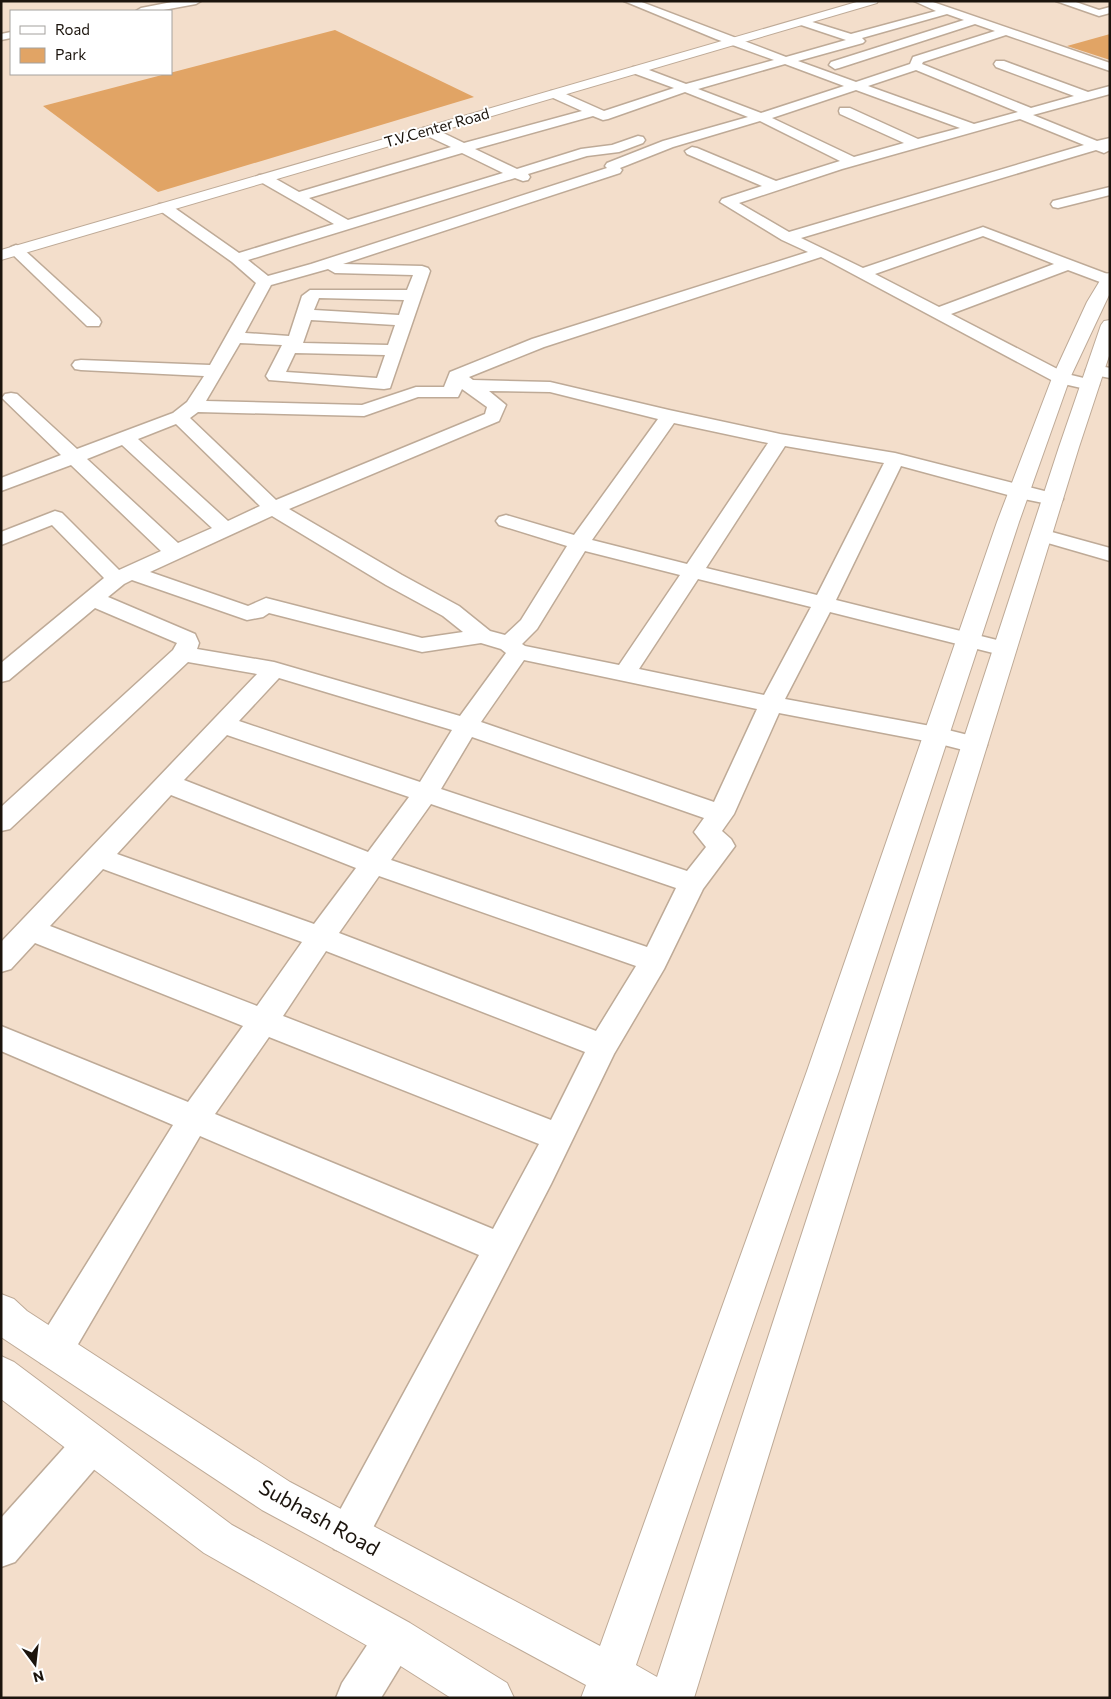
<svg xmlns="http://www.w3.org/2000/svg" width="1111" height="1699" font-family="Commissioner,sans-serif">
<style>
.green{fill:#e1a465}
.lines{fill:none;stroke-linecap:round;stroke-linejoin:round}
.minor-casing{stroke:#beaa97;stroke-width:3}
.tertiary-casing{stroke:#beaa97;stroke-width:2}
.minor{fill:#fff;fill-rule:evenodd}
.tertiary{fill:#fff;fill-rule:evenodd}
.labels{text-anchor:middle;stroke-width:4;stroke-linejoin:round;paint-order:stroke}
.far-street-label{font-size:15px;fill:#1b140d;stroke:#fff}
.near-street-label{font-size:21px;fill:#1b140d;stroke:#fff}
</style>
<rect width="100%" height="100%" fill="#f3decb"/>
<g class="green">
<path d="M335 30 474 97 158 192 43 106Z"/>
<path d="M1110 34V60L1067 46Z"/>
</g>
<g class="lines">
<g class="minor-casing">
<g id="minor">
<path d="M177 1H201L196 4 158 11H136L141 8Z"/>
<path d="M624 1H639L786 57 846 40 798 24 796 22 798 20H806L851 34 936 11 914 1H930L1110 63V71L1006 35 923 62 922 64 1031 108 1074 96 996 67 994 64 996 61H1004L1088 92 1110 86V94L1033 115 1097 141 1110 138V150L1104 153 1096 150 801 238 863 268 983 227 1110 275V284L1108 285 1068 270 951 314 1067 374 1096 381 1099 385 1096 389 1090 390 1055 382 821 257 544 347 469 377 473 380 550 382 669 410 780 434 895 453 1060 495 1063 499 1060 503 1053 505 1019 498 901 466 836 600 1013 644 1016 649 1013 654 1005 656 830 612 785 699 936 727 984 739 987 745 984 751 975 753 936 743 779 713 734 814 722 831 731 839 735 846 703 889 664 969 614 1054 551 1184 362 1549 348 1554 334 1549 329 1535 334 1521 479 1255 200 1136 67 1363 54 1368 41 1363 36 1350 41 1337 173 1125 1 1051V1026L188 1102 243 1026 35 943 11 969 1 972V942L257 674 188 662 10 829 1 831V807L173 650 177 643 95 608 9 680 1 682V663L104 578 52 525 1 545V532L55 511 62 513 119 570 161 551 71 465 1 491V478L61 455 2 398 5 394 11 393 17 394 77 449 173 413 187 402 204 376 81 370 75 369 72 365 75 361 81 360 210 365 256 283 232 262 159 210 157 207 159 204H169L239 253 334 224 259 181 257 178 259 175H269L299 192 451 147 423 134 421 131 423 128H433L464 143 582 111 551 97 549 94 551 91H559L604 111 674 88 633 73 631 70 633 67H641L686 84 774 60 716 39ZM947 14 964 20 831 62 829 65 835 69 839 68 975 24 995 31 913 57 910 64 856 82 798 61 863 43 865 41 862 38ZM785 64 844 86 761 113 698 89ZM916 70 1018 112 974 124 868 86ZM856 90 960 128 918 139 850 108H840L839 111 840 114 904 143 854 157 772 118ZM685 92 748 117 663 141 607 163 605 166 607 168 311 264 268 276 248 260 515 178 523 181 528 180 530 177 528 174 587 156 619 152 643 143 645 140 643 137 638 136 612 145 581 149 517 169 475 149 593 116 603 120 608 119ZM1020 119 1084 145 789 232 739 203 842 169ZM760 121 840 161 776 181 697 148 692 147 685 151 687 154 762 186 722 199 720 202 782 240 808 252 532 339 450 372 444 387H416L362 405 206 401 240 343 282 345 266 376 269 380 384 389 390 388 430 271 428 268 422 266 343 264 620 173 622 170 620 168 673 147ZM462 153 503 173 348 220 309 198ZM983 236 1054 264 939 307 875 274ZM328 269 335 273 413 275 407 290H310L302 296 289 336 245 333 271 285ZM319 298 404 300 399 315 314 310ZM311 320 395 325 388 345 303 343ZM295 353 385 355 377 378 286 372ZM462 389 487 407 485 414 276 500 190 418 198 412 364 416 418 397H458ZM489 391 550 392 658 419 574 535 506 515 499 517 496 521 499 525 567 546 521 620 505 635 490 631 459 606 402 575 289 509 499 421 506 405ZM674 423 768 443 687 564 592 540ZM176 424 260 506 228 521 138 439ZM122 445 212 528 178 543 87 459ZM785 446 884 463 817 595 706 568ZM272 516 386 585 443 616 463 632 422 638 266 598 248 606 150 572ZM585 551 680 575 619 665 525 646 522 644 537 629ZM698 579 811 607 764 695 639 669ZM132 580 247 620 263 617 269 613 422 652 481 643 501 649 506 653 460 716 274 662 197 649 199 643 195 634 108 597 124 584ZM524 660 757 709 714 802 481 722ZM279 678 452 730 420 782 239 721ZM227 735 409 797 368 852 184 780ZM472 737 704 818 694 832 706 847 687 871 441 789ZM171 795 356 868 314 924 117 854ZM431 804 676 888 647 947 391 860ZM103 869 302 942 257 1006 50 926ZM379 876 636 966 596 1031 339 933ZM326 951 585 1052 551 1120 283 1016ZM269 1037 539 1144 493 1229 215 1114Z"/>
<path d="M1056 1H1073L1099 10 1110 7V13L1099 16Z"/>
<path d="M11 32V38L1 40V34Z"/>
<path d="M1110 187V195L1058 208 1053 207 1051 204 1053 201Z"/>
<path d="M16 245 21 247 99 318 101 322 99 326H87L11 253 8 250 11 247Z"/>
<path d="M1095 365 1110 368V378L1089 374 1086 370 1089 366Z"/>
<path d="M1041 529 1110 548V561L1034 539 1031 535 1034 531Z"/>
<path d="M92 1425 105 1431 111 1444 105 1457 15 1562 1 1567V1518L79 1431Z"/>
<path d="M395 1618 409 1624 415 1638 409 1652 381 1698H336L342 1683 381 1624Z"/>
</g>
</g>
<g class="tertiary-casing">
<g id="tertiary">
<path d="M860 1H878L877 3 1 260V250Z"/>
<path d="M1110 273V293L1070 378 1019 522 839 1071 636 1665 657 1677 1059 447 1101 325 1104 321 1110 320V353L1079 447 694 1698H581L586 1685 262 1510 1 1337V1294L14 1299 27 1311 290 1482 600 1646 807 1071 997 522 1052 378 1087 302 1104 274Z"/>
<path d="M1 1356 14 1362 232 1525 410 1623 507 1683 514 1698H451L380 1653 204 1553 1 1399Z"/>
</g>
</g>
<use href="#minor" class="minor"/>
<use href="#tertiary" class="tertiary"/>
</g>
<g class="labels">
<g class="far-street-label">
<text transform="translate(437 128) rotate(-16)" y="5">T.V.Center Road</text>
</g>
<g class="near-street-label">
<text transform="translate(319 1518) rotate(29)" y="7">Subhash Road</text>
</g>
</g>
<rect width="1111" height="1699" fill="none" stroke="#1b140d" stroke-width="5"/>
<rect x="10" y="10" width="162" height="65" fill="#ffffff" stroke="#a4a19e"/>
<rect x="20" y="26" width="25" height="8" fill="#ffffff" stroke="#a4a19e"/>
<text x="55" y="35" font-size="15" fill="#1b140d">Road</text>
<rect x="20" y="48" width="25" height="15" fill="#e1a465" stroke="#a4a19e"/>
<text x="55" y="60" font-size="15" fill="#1b140d">Park</text>
<g transform="translate(35 1664) rotate(165)" stroke="#ffffff" stroke-width="4" paint-order="stroke">
<path d="M0-4L9 19L0 12L-9 19Z" fill="#1b140d"/>
<text y="-8" font-size="14" font-weight="bold" text-anchor="middle" fill="#1b140d">N</text>
</g>
</svg>
